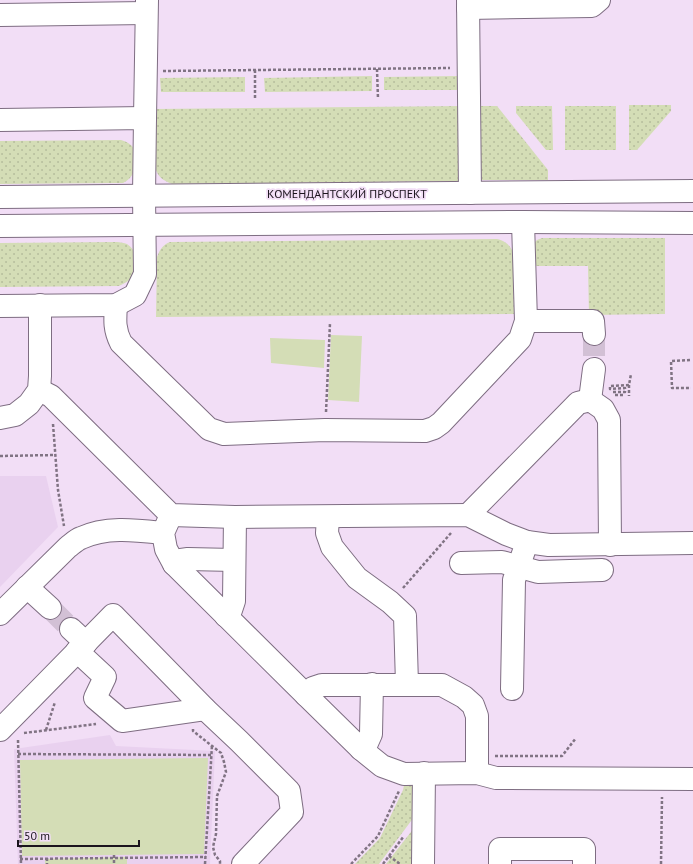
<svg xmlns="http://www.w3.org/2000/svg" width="693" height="864" font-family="'PT Sans',sans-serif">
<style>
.built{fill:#e9d1ef}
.grass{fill:url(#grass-dots)}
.park{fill:#d4ddb6}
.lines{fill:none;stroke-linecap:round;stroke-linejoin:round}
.minor-tunnel{stroke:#d2c0d5;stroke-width:22;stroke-dasharray:22 11;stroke-linecap:butt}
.minor-casing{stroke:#7e6d82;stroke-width:24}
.major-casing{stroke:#7e6d82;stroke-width:24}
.path{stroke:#807383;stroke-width:2.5;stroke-dasharray:3 2;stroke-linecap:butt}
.minor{stroke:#fff;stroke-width:22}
.major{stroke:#fff;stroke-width:22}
.labels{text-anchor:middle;stroke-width:3.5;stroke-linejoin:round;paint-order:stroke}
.street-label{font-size:12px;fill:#1b141d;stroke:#f2def6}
</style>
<defs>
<pattern id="grass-dots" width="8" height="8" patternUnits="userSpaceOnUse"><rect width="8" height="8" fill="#d4ddb6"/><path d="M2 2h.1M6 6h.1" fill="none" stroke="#b5bd9c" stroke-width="1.8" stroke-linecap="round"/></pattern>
</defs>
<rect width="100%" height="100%" fill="#f2def6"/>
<g class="built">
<path d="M0 476H46L58 527 0 587Z"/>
<path d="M110 735 116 746 215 751 210 864H18L14 749Z"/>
</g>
<g class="grass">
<path d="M372 76V91L265 92 264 78Z"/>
<path d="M458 76V90H384V77Z"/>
<path d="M245 77V92H161L160 78Z"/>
<path d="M629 105H671V111L637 150H629Z"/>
<path d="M462 106 461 180 458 181 172 184C162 180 158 177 155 167V109Z"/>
<path d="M476 106H497L548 170V180H479Z"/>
<path d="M516 106H552L553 150H546L516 113Z"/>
<rect x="565" y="106" width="51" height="44"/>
<path d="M121 140C125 141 129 143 132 146 135 150 135 154 135 159 136 170 133 178 123 183L0 184V141Z"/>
<path d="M542 238H665V314L589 315 588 266H532L534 243 537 240Z"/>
<path d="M497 239C505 241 509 244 513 252L514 314 156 317 157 257C160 249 163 245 170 242Z"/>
<path d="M117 242C120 242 124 243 127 244 140 252 139 272 128 281 126 283 122 284 119 286L0 287V243Z"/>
<path d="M406 776H422L420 809 379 864H355L380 838 403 790Z"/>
<path d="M421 819 420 864H386Z"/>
</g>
<g class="park">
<path d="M331 335 362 336 359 402 328 400Z"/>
<path d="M270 338 325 340 324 368 271 363Z"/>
<path d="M208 758 204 854 22 856 20 760Z"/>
<path d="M127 857V864H45V859Z"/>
</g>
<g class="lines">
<g class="minor-tunnel">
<path d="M594 334V369"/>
<path d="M50 608 71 629"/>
</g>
<g class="minor-casing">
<g id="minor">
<path d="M468 0 470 193"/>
<path d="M468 8 592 6 599 0"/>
<path d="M0 15 146 13"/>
<path d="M145 118 147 0"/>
<path d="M0 120 145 118 144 196 145 274 135 295 116 305 0 306"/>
<path d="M116 305C115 320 114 329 121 343L209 429 224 434 325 430 425 431 434 428 441 423 520 339 526 321 523 222"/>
<path d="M526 321H593L594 334"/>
<path d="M39 390 51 396 171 515 235 517 468 515 506 534 527 542 549 545 693 543"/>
<path d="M590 400 594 369"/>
<path d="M0 418 15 415 29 404 39 390 40 376V305"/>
<path d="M171 515 163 533 166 549 174 564 306 695 361 749 382 766 404 774 477 773 496 778 693 779"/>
<path d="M468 515 578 403 590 400 603 409 609 420 610 545"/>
<path d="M328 517 327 533 332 547 357 578 390 602 405 616 407 684"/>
<path d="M461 563 502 562 538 572 602 570"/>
<path d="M174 564 181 560 188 559 234 560"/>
<path d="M27 587 50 608"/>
<path d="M0 614 68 547C72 544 76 540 81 538 106 526 136 530 163 533"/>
<path d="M226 616 231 610 234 601 235 517"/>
<path d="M71 629 86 643"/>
<path d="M77 651 105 677 95 698 122 721 205 709"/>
<path d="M512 689 514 580 527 542"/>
<path d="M306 695 313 688 322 685H442L464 697 473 705 477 716V773"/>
<path d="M0 730 113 615 205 709 239 741 289 791 292 812 243 864"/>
<path d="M361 749 367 743 371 734 372 684"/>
<path d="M423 864 424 773"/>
<path d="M500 864V849H584V864"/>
</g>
</g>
<g class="major-casing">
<g id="major">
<path d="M0 197 693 191"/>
<path d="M0 226 523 222 693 223"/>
</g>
</g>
<g class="path">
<path d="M377 69 378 99"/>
<path d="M255 70V100"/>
<path d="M163 71 450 68"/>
<path d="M690 360 671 361 672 388H691"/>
<path d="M629 385V396"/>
<path d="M613 392H625V388L610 389V386L629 385 631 374"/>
<path d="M615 395H625"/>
<path d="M326 412 330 323"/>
<path d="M53 424 58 490 64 526"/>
<path d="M0 456 55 455"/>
<path d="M403 588 451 533"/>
<path d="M193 729V731L221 753 224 762 226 772 217 796 216 834 213 847 215 855 220 861V864"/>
<path d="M46 730 55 702"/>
<path d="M24 733 96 724"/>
<path d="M18 740 21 864"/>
<path d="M18 754 212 755"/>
<path d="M495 756H562L576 738"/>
<path d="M114 855V864"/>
<path d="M389 856 400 864"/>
<path d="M47 858V864"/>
<path d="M20 859 206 857"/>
<path d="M205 864 212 745"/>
<path d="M351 864 378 836 399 791"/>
<path d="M383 864 404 836"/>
<path d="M661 864 662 797"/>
</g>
<use href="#minor" class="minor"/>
<use href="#major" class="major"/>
</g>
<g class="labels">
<g class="street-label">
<text x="347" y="198">КОМЕНДАНТСКИЙ ПРОСПЕКТ</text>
</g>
</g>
<path d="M18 840v6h121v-6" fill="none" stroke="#1b141d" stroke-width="2"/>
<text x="24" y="840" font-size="12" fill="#1b141d" stroke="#f2def6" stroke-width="3" paint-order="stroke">50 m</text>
</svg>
